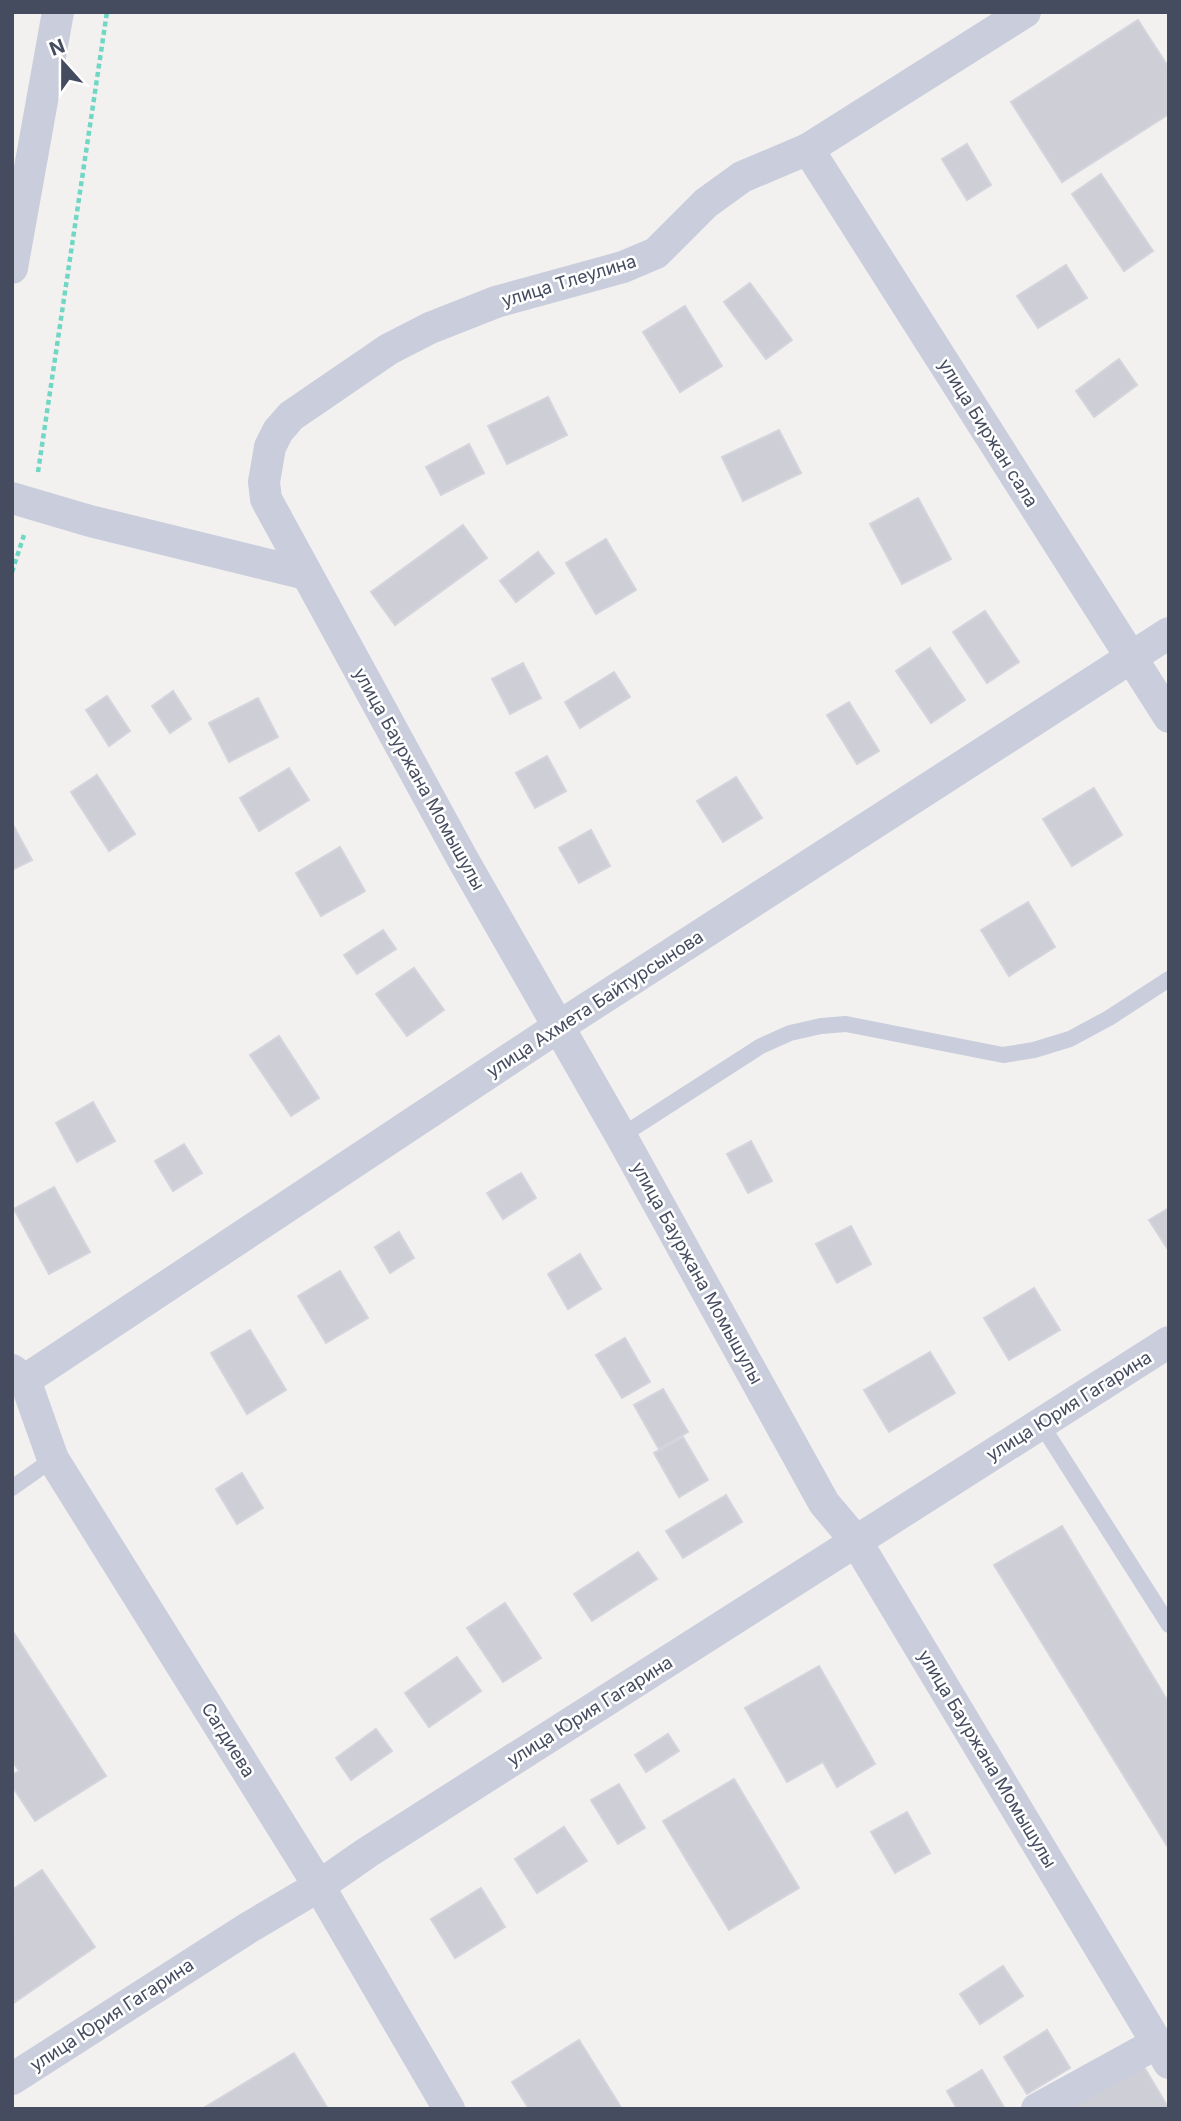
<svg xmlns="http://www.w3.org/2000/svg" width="1181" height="2121" font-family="Inter,sans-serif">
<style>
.building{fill:#cdced6;stroke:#d4d4dd;stroke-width:2}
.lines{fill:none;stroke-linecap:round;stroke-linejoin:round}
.path{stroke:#6fd7c3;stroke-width:4.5;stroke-dasharray:5 3.5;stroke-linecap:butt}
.lane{stroke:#c9cddc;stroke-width:16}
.street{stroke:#c9cddc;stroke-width:32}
.labels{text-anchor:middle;stroke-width:5;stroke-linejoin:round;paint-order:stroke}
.street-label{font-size:18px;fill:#464c60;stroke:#fff}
</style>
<rect width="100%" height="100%" fill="#f3f1f0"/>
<g class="building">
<path d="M1138 20 1169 68V114L1062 182 1011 102Z"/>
<path d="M967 144 991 185 967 200 942 159Z"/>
<path d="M1101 174 1153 251 1124 271 1072 194Z"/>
<path d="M1066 265 1087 298 1038 328 1017 296Z"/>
<path d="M750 283 792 340 766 359 724 302Z"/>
<path d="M685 306 722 366 680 392 643 332Z"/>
<path d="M1119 359 1137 385 1094 417 1076 391Z"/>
<path d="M548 397 567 435 507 464 488 426Z"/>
<path d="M779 430 801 473 743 501 722 457Z"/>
<path d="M469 444 484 473 441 495 426 467Z"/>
<path d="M918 498 951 559 902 584 870 524Z"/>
<path d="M463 525 487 558 395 625 371 592Z"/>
<path d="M606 539 636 590 596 614 566 563Z"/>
<path d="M538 552 554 573 516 602 500 581Z"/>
<path d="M985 611 1019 662 987 683 953 632Z"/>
<path d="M930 648 965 700 931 723 896 671Z"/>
<path d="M523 663 541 698 510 714 492 679Z"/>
<path d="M614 672 630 697 580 728 565 702Z"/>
<path d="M173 691 191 719 170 733 152 706Z"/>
<path d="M107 696 130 731 109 746 86 710Z"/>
<path d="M258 698 278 737 229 762 209 723Z"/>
<path d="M849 702 879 751 857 764 827 715Z"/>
<path d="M547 756 566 791 535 808 516 773Z"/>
<path d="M289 768 309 800 259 831 240 798Z"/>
<path d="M97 775 135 834 109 851 71 792Z"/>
<path d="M736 777 762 818 723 842 697 801Z"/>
<path d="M1094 788 1122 835 1072 866 1043 819Z"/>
<path d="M12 823 32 860 12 870Z"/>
<path d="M591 830 610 866 579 883 559 848Z"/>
<path d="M340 847 365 891 321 916 296 873Z"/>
<path d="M1028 902 1055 947 1009 976 981 930Z"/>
<path d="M383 930 396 949 357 974 344 955Z"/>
<path d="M414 968 444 1010 407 1036 376 994Z"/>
<path d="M279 1036 319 1098 291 1116 250 1055Z"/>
<path d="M93 1102 115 1141 77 1162 56 1123Z"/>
<path d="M751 1141 772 1181 748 1193 727 1154Z"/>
<path d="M184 1144 202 1173 173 1191 155 1161Z"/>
<path d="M521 1173 536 1198 503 1219 487 1193Z"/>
<path d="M54 1187 90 1252 49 1274 14 1209Z"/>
<path d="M1169 1208V1251L1149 1220Z"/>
<path d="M851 1226 871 1264 837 1283 816 1244Z"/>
<path d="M399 1232 414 1258 390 1273 375 1247Z"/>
<path d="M580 1254 601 1289 568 1309 548 1274Z"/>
<path d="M340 1271 368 1318 326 1343 298 1296Z"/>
<path d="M1034 1288 1060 1330 1009 1360 984 1318Z"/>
<path d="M250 1330 286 1390 247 1414 211 1353Z"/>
<path d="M625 1338 650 1382 622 1398 596 1355Z"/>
<path d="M930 1352 955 1393 889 1432 864 1390Z"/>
<path d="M663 1389 688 1432 659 1449 634 1405Z"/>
<path d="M683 1437 708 1480 679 1497 654 1453Z"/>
<path d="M242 1473 263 1508 237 1524 216 1489Z"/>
<path d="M726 1495 742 1522 683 1558 666 1531Z"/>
<path d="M1062 1526 1169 1703V1849L994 1565Z"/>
<path d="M638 1552 657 1579 592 1621 574 1594Z"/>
<path d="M505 1603 541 1658 503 1682 467 1628Z"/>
<path d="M12 1630 106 1776 35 1821 12 1786V1775L19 1771 12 1760Z"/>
<path d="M457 1657 481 1691 429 1727 405 1693Z"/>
<path d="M819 1666 875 1764 837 1787 823 1762 787 1782 745 1708Z"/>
<path d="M376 1729 392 1751 351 1780 336 1758Z"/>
<path d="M668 1734 679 1751 646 1772 635 1755Z"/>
<path d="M734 1779 799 1888 729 1930 663 1821Z"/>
<path d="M619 1784 645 1828 618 1844 591 1800Z"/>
<path d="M907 1812 930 1853 895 1873 871 1832Z"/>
<path d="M564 1827 587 1861 537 1893 515 1859Z"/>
<path d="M42 1870 95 1947 12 2004 14 1902 12 1890Z"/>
<path d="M481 1888 505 1927 455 1958 431 1919Z"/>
<path d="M1003 1966 1023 1996 980 2024 960 1994Z"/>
<path d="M1047 2030 1070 2068 1027 2094 1004 2057Z"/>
<path d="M579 2040 622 2109H529L512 2082Z"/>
<path d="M294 2053 328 2109H202Z"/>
<path d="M1140 2060 1169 2109H1059Z"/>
<path d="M982 2070 1005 2109H957L947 2091Z"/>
</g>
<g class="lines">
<g class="path">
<path d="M38 472 107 12"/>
<path d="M12 572 24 535"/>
</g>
<g class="lane">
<path d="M621 1136 761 1046 790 1033 821 1026 846 1024 1003 1055 1034 1050 1070 1039 1109 1018 1169 979"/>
<path d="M1041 1424 1169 1625"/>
<path d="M12 1488 53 1459"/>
</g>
<g class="street">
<path d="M1025 12 808 149 742 177 706 203 656 253 623 267 496 302 430 328 389 349 291 416 278 431 270 447 264 482 266 499 462 858 621 1136 824 1503 856 1541 1169 2063"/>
<path d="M808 149 1169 717"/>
<path d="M12 268 58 12"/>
<path d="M12 498 90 521 306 574"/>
<path d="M12 1370 25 1380 53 1459 319 1886 449 2109"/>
<path d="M25 1380 558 1027 1169 633"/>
<path d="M12 2079 248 1928 319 1886 368 1852 1169 1342"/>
<path d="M1037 2109 1157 2043"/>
</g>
</g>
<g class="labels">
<g class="street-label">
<text transform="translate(569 281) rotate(-17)" y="6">улица Тлеулина</text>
<text transform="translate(988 433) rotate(58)" y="6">улица Биржан сала</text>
<text transform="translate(419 779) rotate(61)" y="6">улица Бауржана Момышулы</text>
<text transform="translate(595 1004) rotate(-33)" y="6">улица Ахмета Байтурсынова</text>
<text transform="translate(697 1273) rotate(61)" y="6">улица Бауржана Момышулы</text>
<text transform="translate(1069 1406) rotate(-32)" y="6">улица Юрия Гагарина</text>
<text transform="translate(590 1711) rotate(-32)" y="6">улица Юрия Гагарина</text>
<text transform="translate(228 1740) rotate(58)" y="6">Сагдиева</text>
<text transform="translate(987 1759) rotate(59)" y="6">улица Бауржана Момышулы</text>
<text transform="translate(112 2015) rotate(-33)" y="6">улица Юрия Гагарина</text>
</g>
</g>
<rect width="1181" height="2121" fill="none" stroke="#464c60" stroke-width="28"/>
<g transform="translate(63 63) rotate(339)" stroke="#ffffff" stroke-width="5" paint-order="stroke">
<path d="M0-5L12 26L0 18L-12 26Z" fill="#464c60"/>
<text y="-10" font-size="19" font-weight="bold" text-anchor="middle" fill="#464c60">N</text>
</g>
</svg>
